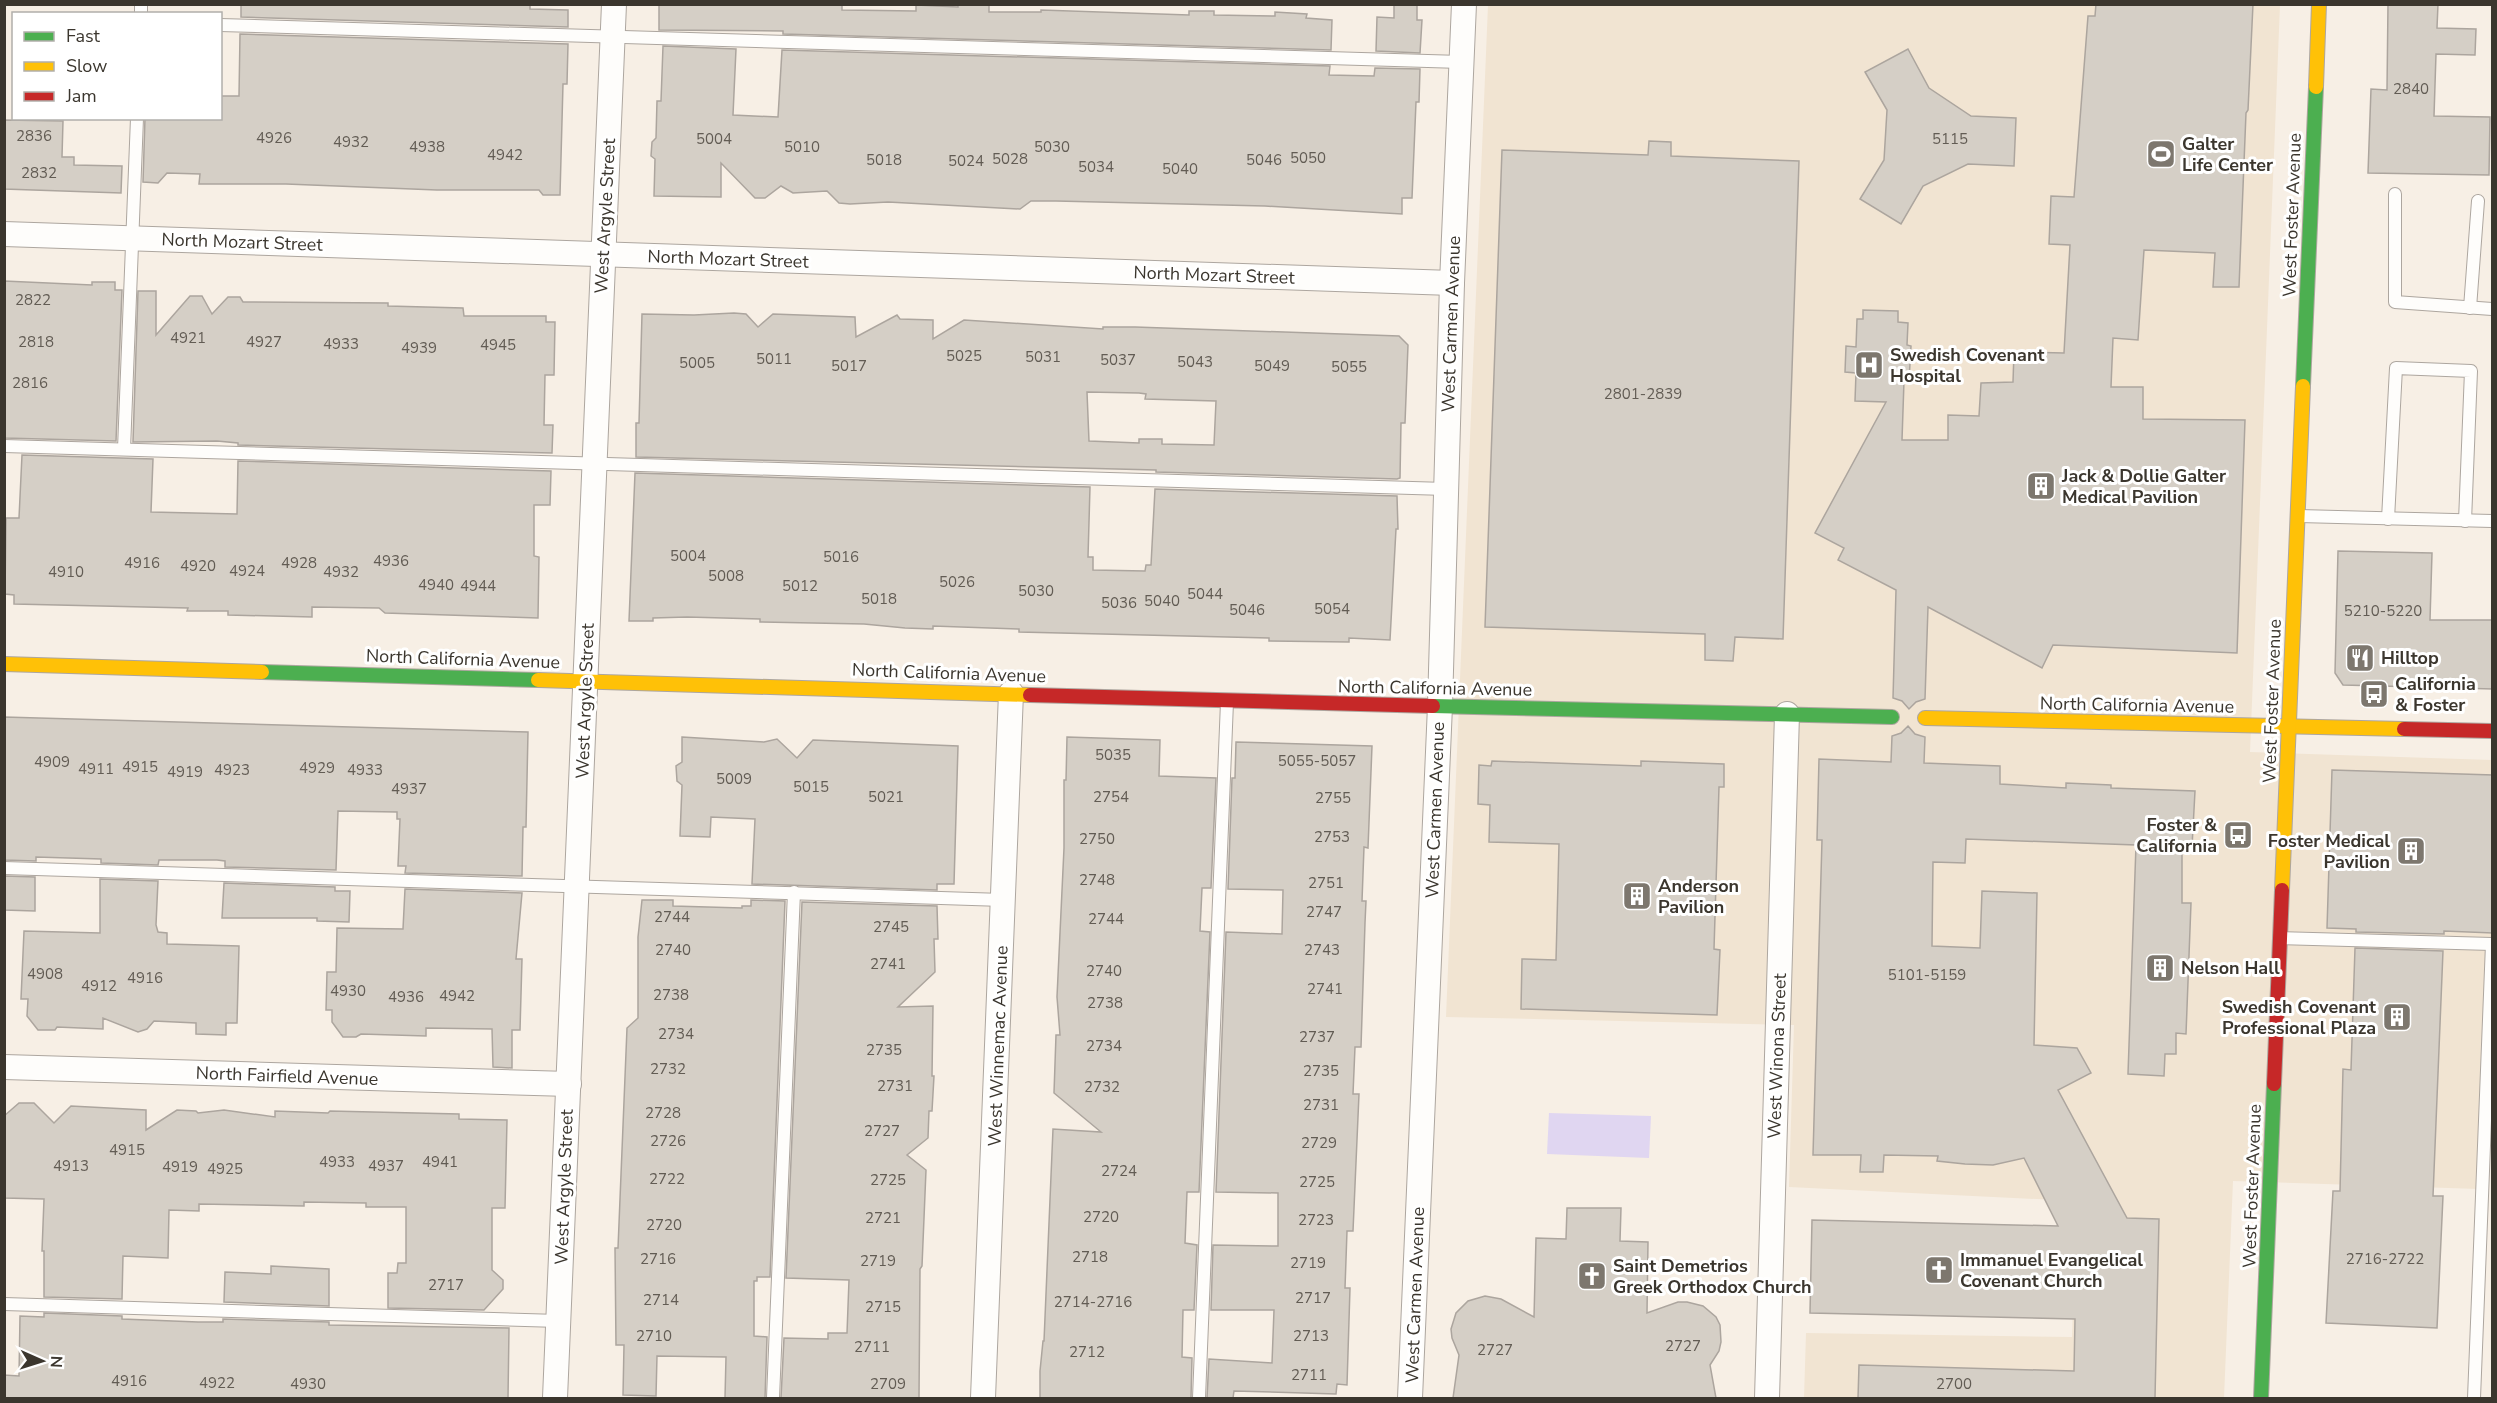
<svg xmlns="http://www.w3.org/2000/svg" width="2497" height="1403" font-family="'Nunito Sans',sans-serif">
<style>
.built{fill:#f1e4d2}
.green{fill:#e0d6f1}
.building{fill:#d5cfc6;stroke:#aca59e;stroke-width:1.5;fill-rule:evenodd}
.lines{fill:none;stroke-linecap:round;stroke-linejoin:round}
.lane-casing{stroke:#ada69f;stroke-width:14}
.street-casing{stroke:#ada69f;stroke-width:26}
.fast-casing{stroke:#ada69f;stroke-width:16}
.slow-casing{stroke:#ada69f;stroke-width:16}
.jam-casing{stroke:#ada69f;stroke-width:16}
.lane{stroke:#fefdfb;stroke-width:12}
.street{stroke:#fefdfb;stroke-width:24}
.fast{stroke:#4caf50;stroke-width:14}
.slow{stroke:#ffc107;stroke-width:14}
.jam{stroke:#c62828;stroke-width:14}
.labels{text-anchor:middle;stroke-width:6;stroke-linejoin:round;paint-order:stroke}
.number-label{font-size:15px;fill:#625c54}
.poi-label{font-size:18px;font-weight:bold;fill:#3b362e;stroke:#fff;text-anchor:start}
.street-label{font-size:18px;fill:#3b362e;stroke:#fff}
</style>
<rect width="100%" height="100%" fill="#f7efe5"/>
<path class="built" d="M1488 5H2280L2250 752 2492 760V942L2479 1189 2233 1181 2224 1398H1804L1806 1333 2072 1337 2077 1201 1789 1187 1794 1025 1446 1017Z"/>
<path class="green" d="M1549 1113 1651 1116 1649 1158 1547 1154Z"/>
<g class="building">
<path d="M241 4H530V9L568 10V27L241 17Z"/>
<path d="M659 4H842V10L916 11V5L958 7V4H989V12H1041V10L1189 15V11H1214V15L1275 16V12L1307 14 1306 18 1332 20 1331 50 783 34V31L659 30Z"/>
<path d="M1394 4H1417V20H1422L1420 53 1376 51 1377 17 1394 18Z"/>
<path d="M2096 4H2253L2248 110 2246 113 2239 287H2213L2215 253 2144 250 2138 340 2113 338 2111 387H2143V419L2245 420 2237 653 2053 645 2042 668 1928 607 1925 699 1916 702 1909 709 1902 701 1893 698 1896 590 1838 560 1844 548 1815 533 1886 402 1855 401 1856 373 1845 372 1846 346 1856 347 1857 319H1863V310L1898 311V322L1908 323 1907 345 1911 346 1909 381H1904L1902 440H1948V415L1979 416 1981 383 2013 382 2014 352 2064 353 2070 245 2049 244 2051 196 2074 197 2088 16H2095Z"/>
<path d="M2388 4H2438L2437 28 2476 29 2475 55 2436 54 2434 116 2490 117 2489 175 2368 173 2371 89 2387 90Z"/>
<path d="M240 34 568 44 567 84H563L560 195H543L539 190H437L286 184H199L200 174 167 173 158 183 143 182 145 118H220V96H239Z"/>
<path d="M663 46 736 49 733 115 778 117 782 50 1330 66 1329 75 1374 76 1375 68 1420 69 1419 102H1416L1412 198H1402V214L1265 206 1056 201H1031L1020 209 888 202 850 204 839 203 827 191 793 193 781 186 765 198H755L721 163V197L654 196 655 159 651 156 652 142 656 138 657 101H661Z"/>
<path d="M1908 49 1929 88 1971 116 2016 118 2014 166 1968 164 1923 186 1901 224 1860 199 1884 160 1887 110 1865 72Z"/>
<path d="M4 120 63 121 62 157H74V165L122 166 121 193 4 189Z"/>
<path d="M1649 141 1671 142V156L1799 161 1783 639 1735 637 1733 661 1705 660V634L1485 627 1502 150 1648 155Z"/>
<path d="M4 281 92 285V282H115V290H122L116 441 4 438Z"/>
<path d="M138 291H156V335L190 296H202L212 314 228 297H240L243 302 388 303V306L463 308 464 316H546V322H555L554 375H545L544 425H553L552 453 238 445V443L217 441 133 442Z"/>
<path d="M734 313 746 314 758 327 773 314 855 317 856 337 897 315 900 319 933 320V339L964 320 1103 329V327H1135L1399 336 1408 345 1405 423H1401L1400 478 1397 479 1156 472V470L636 457V423H639L642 314 694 315ZM1087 392 1139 393 1146 394 1145 399 1216 401 1214 445 1162 444V439H1139V443L1089 441Z"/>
<path d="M22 455 153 459 151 512 237 514 238 461 551 471 550 505H534V556L539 557 538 618 385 613 379 608 312 607V617L228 615V611H187L188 608 14 604V595L5 594 6 518H19Z"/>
<path d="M635 473 1090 487 1088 557H1093V570L1145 571 1146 565H1151L1155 489 1397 496 1398 529H1396L1390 640 1349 638V642L1269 641V638L1019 632V629L933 626V629L905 628 864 624 760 622V619L687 617 653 618V621H629Z"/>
<path d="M2338 551 2432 553 2430 620H2493V689L2343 685 2335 673Z"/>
<path d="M4 717 528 732 526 827H523L522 876 405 873 406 866H398L400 819H397V812L338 811 336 870 225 867V861L217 860H159L158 865 101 863V859L36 857V861L4 860Z"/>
<path d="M1908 726 1915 734 1925 737 1924 763 2000 766V784L2066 788V783L2111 785V788L2195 791 2192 847 2182 846V903H2191L2186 1034 2176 1033V1054H2165L2164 1076 2128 1074 2136 845 1966 839 1965 863 1933 862 1932 946 1980 948 1982 891 2037 893 2034 1045 2077 1048 2091 1073 2058 1090 2127 1218 2159 1219 2155 1398H1858L1859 1365 2074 1371 2075 1319 1810 1313 1812 1220 2058 1226 2024 1158 1993 1165 1965 1164 1937 1161 1938 1156 1884 1155 1883 1172H1860L1861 1155H1813L1822 840H1817L1819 759 1891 762 1892 736 1901 733Z"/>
<path d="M682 737 764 742 777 739 797 758 813 740 958 746 954 884H937V890L752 884 755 819 711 817 710 837 680 836 682 785 677 781 676 766 682 762Z"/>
<path d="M1067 737 1160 740 1159 776 1216 778 1211 888H1202L1200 931 1210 932 1199 1192H1187L1185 1243 1197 1245 1194 1310H1183L1182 1357 1192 1358 1191 1398H1040V1371L1043 1341H1044L1053 1129 1101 1132 1054 1093 1056 1035H1060L1057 997 1064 848V780H1066Z"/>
<path d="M1236 742 1372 746 1368 848 1364 847 1362 901H1366L1365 923 1361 1047H1355L1353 1094H1359L1353 1231H1347L1345 1288H1350L1347 1385 1337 1384 1336 1394 1234 1391 1233 1398H1207L1209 1359 1272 1363 1274 1310H1211L1213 1245 1278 1246V1193L1216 1192 1226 932 1282 934 1283 890 1228 889 1232 778H1235Z"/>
<path d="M1492 761 1641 766V761L1724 764V787H1719L1714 949 1720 950 1717 1015 1521 1009 1522 959 1556 960 1559 844 1489 842 1490 805 1478 804 1479 765 1491 766Z"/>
<path d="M2332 770 2493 775V933L2444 931V934L2356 932V929L2327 928Z"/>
<path d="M4 876 35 877V911L4 910Z"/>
<path d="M100 879 158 881 156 925 158 932 167 933V944L239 946 237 1023H226V1035L196 1034V1023L154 1021 147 1029 138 1032 103 1018V1029L57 1027 55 1030H38L27 1016 28 999H21L24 931 100 933Z"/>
<path d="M224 883 335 887V891H350L349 922 317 921V918H222Z"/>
<path d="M405 889 522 893 516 959H522L520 1030H512V1068L493 1067 492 1029 426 1028V1036L361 1034 356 1037H343L332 1022V1010H326L327 972H336L337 928 403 929Z"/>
<path d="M642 900H673V906L742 908V906H751V900L785 901 770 1277H757V1281H754V1336L767 1337 765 1398H725L726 1357 657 1356 656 1396 623 1395 624 1345H616L615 1248H618L627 1028 638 1018V937Z"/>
<path d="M802 902 937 906 938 939H934L935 972 898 1007 933 1006 932 1076H934L932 1111H929L928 1138 907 1155 926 1170 922 1266 920 1269 919 1398H781L784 1338 828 1339V1333H847L849 1280 786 1278Z"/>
<path d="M2355 948 2443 951 2433 1196H2443L2437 1328 2326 1323 2333 1191H2340L2343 1069 2351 1070Z"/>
<path d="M19 1103H34L54 1123 71 1106 146 1110V1130L177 1110 196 1111 198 1113 224 1110 275 1117V1111L328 1113 330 1111 459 1114V1119L507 1120 505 1208H492V1270L503 1280V1289L484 1310 388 1308V1273H397L398 1263H406V1207H366V1203L304 1202V1206L199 1204V1211L169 1210 168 1258 123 1256 122 1299 44 1297V1251H42L44 1199 4 1198V1116Z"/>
<path d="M1567 1208H1621L1620 1241 1648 1242 1647 1313 1678 1302H1687L1703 1306 1716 1317 1720 1325 1721 1342 1719 1351 1710 1365 1716 1398H1453L1459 1355 1452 1338 1451 1329 1456 1313 1468 1301 1485 1296 1501 1299 1534 1317 1536 1238 1566 1239Z"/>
<path d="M271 1266 329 1269V1306L224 1302 225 1272 271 1274Z"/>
<path d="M44 1313 122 1316V1319L198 1322H223V1319L329 1322V1325L509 1328 508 1398H4V1375L19 1376 20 1316 44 1317Z"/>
</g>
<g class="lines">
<g class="lane-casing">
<g id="lane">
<path d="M141 14V4"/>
<path d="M220 25 1461 62"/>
<path d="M2395 194V302L2492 309"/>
<path d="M2470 308 2478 201"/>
<path d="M4 446 1446 489"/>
<path d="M124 449 137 118"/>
<path d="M2299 516 2492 521"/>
<path d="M2388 519 2396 368 2471 371 2465 521"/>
<path d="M4 868 1003 900"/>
<path d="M2281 938 2492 944"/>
<path d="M4 1304 559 1321"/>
<path d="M773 1398 794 892"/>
<path d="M1199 1398 1227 702"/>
<path d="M2474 1398 2492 944"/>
</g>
</g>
<g class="street-casing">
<g id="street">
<path d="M4 234 1452 283"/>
<path d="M4 1067 569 1084"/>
<path d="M555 1398 614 4"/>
<path d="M983 1398 1011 693"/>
<path d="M1410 1398 1440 706 1452 283 1464 4"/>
<path d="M1767 1398 1787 714"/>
</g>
</g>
<g class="fast-casing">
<g id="fast">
<path d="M2303 386 2316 87"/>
<path d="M262 672 538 680"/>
<path d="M1433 706 1892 717"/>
<path d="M2261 1398 2274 1084"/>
</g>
</g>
<g class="slow-casing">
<g id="slow">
<path d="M2316 87 2319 4"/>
<path d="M4 664 262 672"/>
<path d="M538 680 1030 695"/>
<path d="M1925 718 2404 729"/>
<path d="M2282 890 2303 386"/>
</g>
</g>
<g class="jam-casing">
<g id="jam">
<path d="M1030 695 1433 706"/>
<path d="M2404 729 2492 731"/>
<path d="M2274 1084 2282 890"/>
</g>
</g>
<use href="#lane" class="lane"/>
<use href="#street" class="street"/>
<use href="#fast" class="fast"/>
<use href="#slow" class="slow"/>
<use href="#jam" class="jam"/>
</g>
<defs>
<g id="stadium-square" transform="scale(1.5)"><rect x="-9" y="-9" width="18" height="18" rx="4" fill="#7d776e" stroke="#fff"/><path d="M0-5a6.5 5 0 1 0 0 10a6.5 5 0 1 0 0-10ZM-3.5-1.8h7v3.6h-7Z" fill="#fff"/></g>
<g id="hospital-square" transform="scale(1.5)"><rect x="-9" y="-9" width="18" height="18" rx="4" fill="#7d776e" stroke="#fff"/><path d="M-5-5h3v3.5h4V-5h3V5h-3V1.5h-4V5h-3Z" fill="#fff"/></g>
<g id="building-square" transform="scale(1.5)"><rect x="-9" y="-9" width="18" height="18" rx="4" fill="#7d776e" stroke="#fff"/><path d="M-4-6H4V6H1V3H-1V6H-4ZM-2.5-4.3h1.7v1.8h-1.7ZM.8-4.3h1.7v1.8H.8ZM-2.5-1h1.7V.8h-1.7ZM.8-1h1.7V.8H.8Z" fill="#fff"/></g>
<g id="restaurant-square" transform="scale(1.5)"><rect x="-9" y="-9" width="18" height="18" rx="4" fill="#7d776e" stroke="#fff"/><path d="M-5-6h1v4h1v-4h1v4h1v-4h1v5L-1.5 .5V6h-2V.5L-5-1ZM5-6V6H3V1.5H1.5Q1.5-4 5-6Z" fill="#fff"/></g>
<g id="bus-square" transform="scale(1.5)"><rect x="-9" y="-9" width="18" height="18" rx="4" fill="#7d776e" stroke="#fff"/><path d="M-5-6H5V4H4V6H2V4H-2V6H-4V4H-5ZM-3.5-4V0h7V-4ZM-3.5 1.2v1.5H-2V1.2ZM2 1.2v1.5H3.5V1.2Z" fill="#fff"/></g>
<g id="church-square" transform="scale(1.5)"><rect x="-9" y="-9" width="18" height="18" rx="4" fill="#7d776e" stroke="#fff"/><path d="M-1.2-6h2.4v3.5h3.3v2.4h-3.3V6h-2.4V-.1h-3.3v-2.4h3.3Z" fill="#fff"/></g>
</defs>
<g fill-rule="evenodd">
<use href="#stadium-square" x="2161" y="154"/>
<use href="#hospital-square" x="1869" y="365"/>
<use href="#building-square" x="2041" y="486"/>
<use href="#restaurant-square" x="2360" y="658"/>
<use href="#bus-square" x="2374" y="694"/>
<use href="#bus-square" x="2238" y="835"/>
<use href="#building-square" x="2411" y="851"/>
<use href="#building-square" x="1637" y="896"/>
<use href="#building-square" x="2160" y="968"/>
<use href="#building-square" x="2397" y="1017"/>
<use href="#church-square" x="1939" y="1270"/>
<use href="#church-square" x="1592" y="1276"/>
</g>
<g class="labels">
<g class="number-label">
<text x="2411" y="94">2840</text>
<text x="34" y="141">2836</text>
<text x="274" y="143">4926</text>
<text x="714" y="144">5004</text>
<text x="1950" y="144">5115</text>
<text x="351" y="147">4932</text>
<text x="427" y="152">4938</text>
<text x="802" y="152">5010</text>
<text x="1052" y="152">5030</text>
<text x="505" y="160">4942</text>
<text x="1308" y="163">5050</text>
<text x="1010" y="164">5028</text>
<text x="884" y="165">5018</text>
<text x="1264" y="165">5046</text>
<text x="966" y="166">5024</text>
<text x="1096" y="172">5034</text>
<text x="1180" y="174">5040</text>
<text x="39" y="178">2832</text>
<text x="33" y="305">2822</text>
<text x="188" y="343">4921</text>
<text x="36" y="347">2818</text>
<text x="264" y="347">4927</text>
<text x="341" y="349">4933</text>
<text x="498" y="350">4945</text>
<text x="419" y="353">4939</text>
<text x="964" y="361">5025</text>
<text x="1043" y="362">5031</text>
<text x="774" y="364">5011</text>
<text x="1118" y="365">5037</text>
<text x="1195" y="367">5043</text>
<text x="697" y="368">5005</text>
<text x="849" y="371">5017</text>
<text x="1272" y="371">5049</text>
<text x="1349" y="372">5055</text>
<text x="30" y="388">2816</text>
<text x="1643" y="399">2801-2839</text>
<text x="688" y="561">5004</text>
<text x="841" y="562">5016</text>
<text x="391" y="566">4936</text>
<text x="142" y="568">4916</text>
<text x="299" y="568">4928</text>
<text x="198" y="571">4920</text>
<text x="247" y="576">4924</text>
<text x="66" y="577">4910</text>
<text x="341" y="577">4932</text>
<text x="726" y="581">5008</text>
<text x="957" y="587">5026</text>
<text x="436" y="590">4940</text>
<text x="478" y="591">4944</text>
<text x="800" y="591">5012</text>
<text x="1036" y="596">5030</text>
<text x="1205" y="599">5044</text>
<text x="879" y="604">5018</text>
<text x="1162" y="606">5040</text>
<text x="1119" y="608">5036</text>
<text x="1332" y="614">5054</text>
<text x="1247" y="615">5046</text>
<text x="2383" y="616">5210-5220</text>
<text x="1113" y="760">5035</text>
<text x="1317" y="766">5055-5057</text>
<text x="52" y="767">4909</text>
<text x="140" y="772">4915</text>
<text x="317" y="773">4929</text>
<text x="96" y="774">4911</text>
<text x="232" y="775">4923</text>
<text x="365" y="775">4933</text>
<text x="185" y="777">4919</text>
<text x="734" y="784">5009</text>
<text x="811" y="792">5015</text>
<text x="409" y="794">4937</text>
<text x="886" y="802">5021</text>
<text x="1111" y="802">2754</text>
<text x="1333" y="803">2755</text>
<text x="1332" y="842">2753</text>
<text x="1097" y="844">2750</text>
<text x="1097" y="885">2748</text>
<text x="1326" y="888">2751</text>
<text x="1324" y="917">2747</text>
<text x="672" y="922">2744</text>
<text x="1106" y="924">2744</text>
<text x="891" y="932">2745</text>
<text x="673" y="955">2740</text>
<text x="1322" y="955">2743</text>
<text x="888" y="969">2741</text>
<text x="1104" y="976">2740</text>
<text x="45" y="979">4908</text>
<text x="1927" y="980">5101-5159</text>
<text x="145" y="983">4916</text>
<text x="99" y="991">4912</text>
<text x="1325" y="994">2741</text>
<text x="348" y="996">4930</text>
<text x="671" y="1000">2738</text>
<text x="457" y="1001">4942</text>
<text x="406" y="1002">4936</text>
<text x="1105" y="1008">2738</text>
<text x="676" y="1039">2734</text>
<text x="1317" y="1042">2737</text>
<text x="1104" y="1051">2734</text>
<text x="884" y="1055">2735</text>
<text x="668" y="1074">2732</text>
<text x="1321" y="1076">2735</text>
<text x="895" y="1091">2731</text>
<text x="1102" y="1092">2732</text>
<text x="1321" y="1110">2731</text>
<text x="663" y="1118">2728</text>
<text x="882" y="1136">2727</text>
<text x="668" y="1146">2726</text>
<text x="1319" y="1148">2729</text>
<text x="127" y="1155">4915</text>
<text x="337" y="1167">4933</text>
<text x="440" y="1167">4941</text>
<text x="71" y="1171">4913</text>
<text x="386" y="1171">4937</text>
<text x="180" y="1172">4919</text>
<text x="225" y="1174">4925</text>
<text x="1119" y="1176">2724</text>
<text x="667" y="1184">2722</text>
<text x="888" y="1185">2725</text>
<text x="1317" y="1187">2725</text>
<text x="1101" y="1222">2720</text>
<text x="883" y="1223">2721</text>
<text x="1316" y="1225">2723</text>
<text x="664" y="1230">2720</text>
<text x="1090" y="1262">2718</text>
<text x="658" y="1264">2716</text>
<text x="2385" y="1264">2716-2722</text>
<text x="878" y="1266">2719</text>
<text x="1308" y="1268">2719</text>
<text x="446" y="1290">2717</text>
<text x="1313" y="1303">2717</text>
<text x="661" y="1305">2714</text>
<text x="1093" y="1307">2714-2716</text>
<text x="883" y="1312">2715</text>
<text x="654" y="1341">2710</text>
<text x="1311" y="1341">2713</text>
<text x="1683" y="1351">2727</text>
<text x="872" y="1352">2711</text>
<text x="1495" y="1355">2727</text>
<text x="1087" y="1357">2712</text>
<text x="1309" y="1380">2711</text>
<text x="129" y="1386">4916</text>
<text x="217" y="1388">4922</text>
<text x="308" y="1389">4930</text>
<text x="888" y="1389">2709</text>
<text x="1954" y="1389">2700</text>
</g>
<g class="poi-label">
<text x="2182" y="150">Galter<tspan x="2182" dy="21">Life Center</tspan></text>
<text x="1890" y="361">Swedish Covenant<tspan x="1890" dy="21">Hospital</tspan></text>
<text x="2062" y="482">Jack &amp; Dollie Galter<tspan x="2062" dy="21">Medical Pavilion</tspan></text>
<text x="2381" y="664">Hilltop</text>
<text x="2395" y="690">California<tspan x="2395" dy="21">&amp; Foster</tspan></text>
<text x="2217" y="831" text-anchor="end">Foster &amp;<tspan x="2217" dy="21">California</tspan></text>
<text x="2390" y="847" text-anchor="end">Foster Medical<tspan x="2390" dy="21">Pavilion</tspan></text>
<text x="1658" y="892">Anderson<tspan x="1658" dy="21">Pavilion</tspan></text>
<text x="2181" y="974">Nelson Hall</text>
<text x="2376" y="1013" text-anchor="end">Swedish Covenant<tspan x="2376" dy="21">Professional Plaza</tspan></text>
<text x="1960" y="1266">Immanuel Evangelical<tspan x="1960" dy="21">Covenant Church</tspan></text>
<text x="1613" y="1272">Saint Demetrios<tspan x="1613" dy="21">Greek Orthodox Church</tspan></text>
</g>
<g class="street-label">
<text transform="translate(2292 215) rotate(-88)" y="6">West Foster Avenue</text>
<text transform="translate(605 216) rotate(-87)" y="6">West Argyle Street</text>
<text transform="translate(242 242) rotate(2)" y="6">North Mozart Street</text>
<text transform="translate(728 259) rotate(2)" y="6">North Mozart Street</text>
<text transform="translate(1214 275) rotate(2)" y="6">North Mozart Street</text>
<text transform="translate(1451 324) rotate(-88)" y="6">West Carmen Avenue</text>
<text transform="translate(463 659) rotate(2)" y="6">North California Avenue</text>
<text transform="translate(949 673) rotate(2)" y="6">North California Avenue</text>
<text transform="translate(1435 688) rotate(1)" y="6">North California Avenue</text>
<text transform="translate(585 701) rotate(-88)" y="6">West Argyle Street</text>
<text transform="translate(2272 701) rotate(-88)" y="6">West Foster Avenue</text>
<text transform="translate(2137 705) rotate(1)" y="6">North California Avenue</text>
<text transform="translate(1435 810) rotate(-88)" y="6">West Carmen Avenue</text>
<text transform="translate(998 1046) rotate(-88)" y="6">West Winnemac Avenue</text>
<text transform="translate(1777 1056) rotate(-88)" y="6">West Winona Street</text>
<text transform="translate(287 1076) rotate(2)" y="6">North Fairfield Avenue</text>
<text transform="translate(2252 1186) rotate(-88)" y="6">West Foster Avenue</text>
<text transform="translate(564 1187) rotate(-88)" y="6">West Argyle Street</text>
<text transform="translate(1415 1295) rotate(-88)" y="6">West Carmen Avenue</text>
</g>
</g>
<rect width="2497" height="1403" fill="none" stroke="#3b362e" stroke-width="12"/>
<rect x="12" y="12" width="210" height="108" fill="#ffffff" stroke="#b1afab" stroke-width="1.5"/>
<rect x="24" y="32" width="30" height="9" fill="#4caf50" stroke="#b1afab" stroke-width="1.5"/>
<text x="66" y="42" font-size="18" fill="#3b362e">Fast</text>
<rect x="24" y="62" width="30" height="9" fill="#ffc107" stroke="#b1afab" stroke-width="1.5"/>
<text x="66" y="72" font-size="18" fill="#3b362e">Slow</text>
<rect x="24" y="92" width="30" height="9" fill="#c62828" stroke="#b1afab" stroke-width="1.5"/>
<text x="66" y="102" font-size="18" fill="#3b362e">Jam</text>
<g transform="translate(42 1361) rotate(93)" stroke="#ffffff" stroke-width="4.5" paint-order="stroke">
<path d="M0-4.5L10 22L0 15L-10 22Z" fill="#3b362e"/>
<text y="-9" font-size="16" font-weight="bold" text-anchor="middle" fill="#3b362e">N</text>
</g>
</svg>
